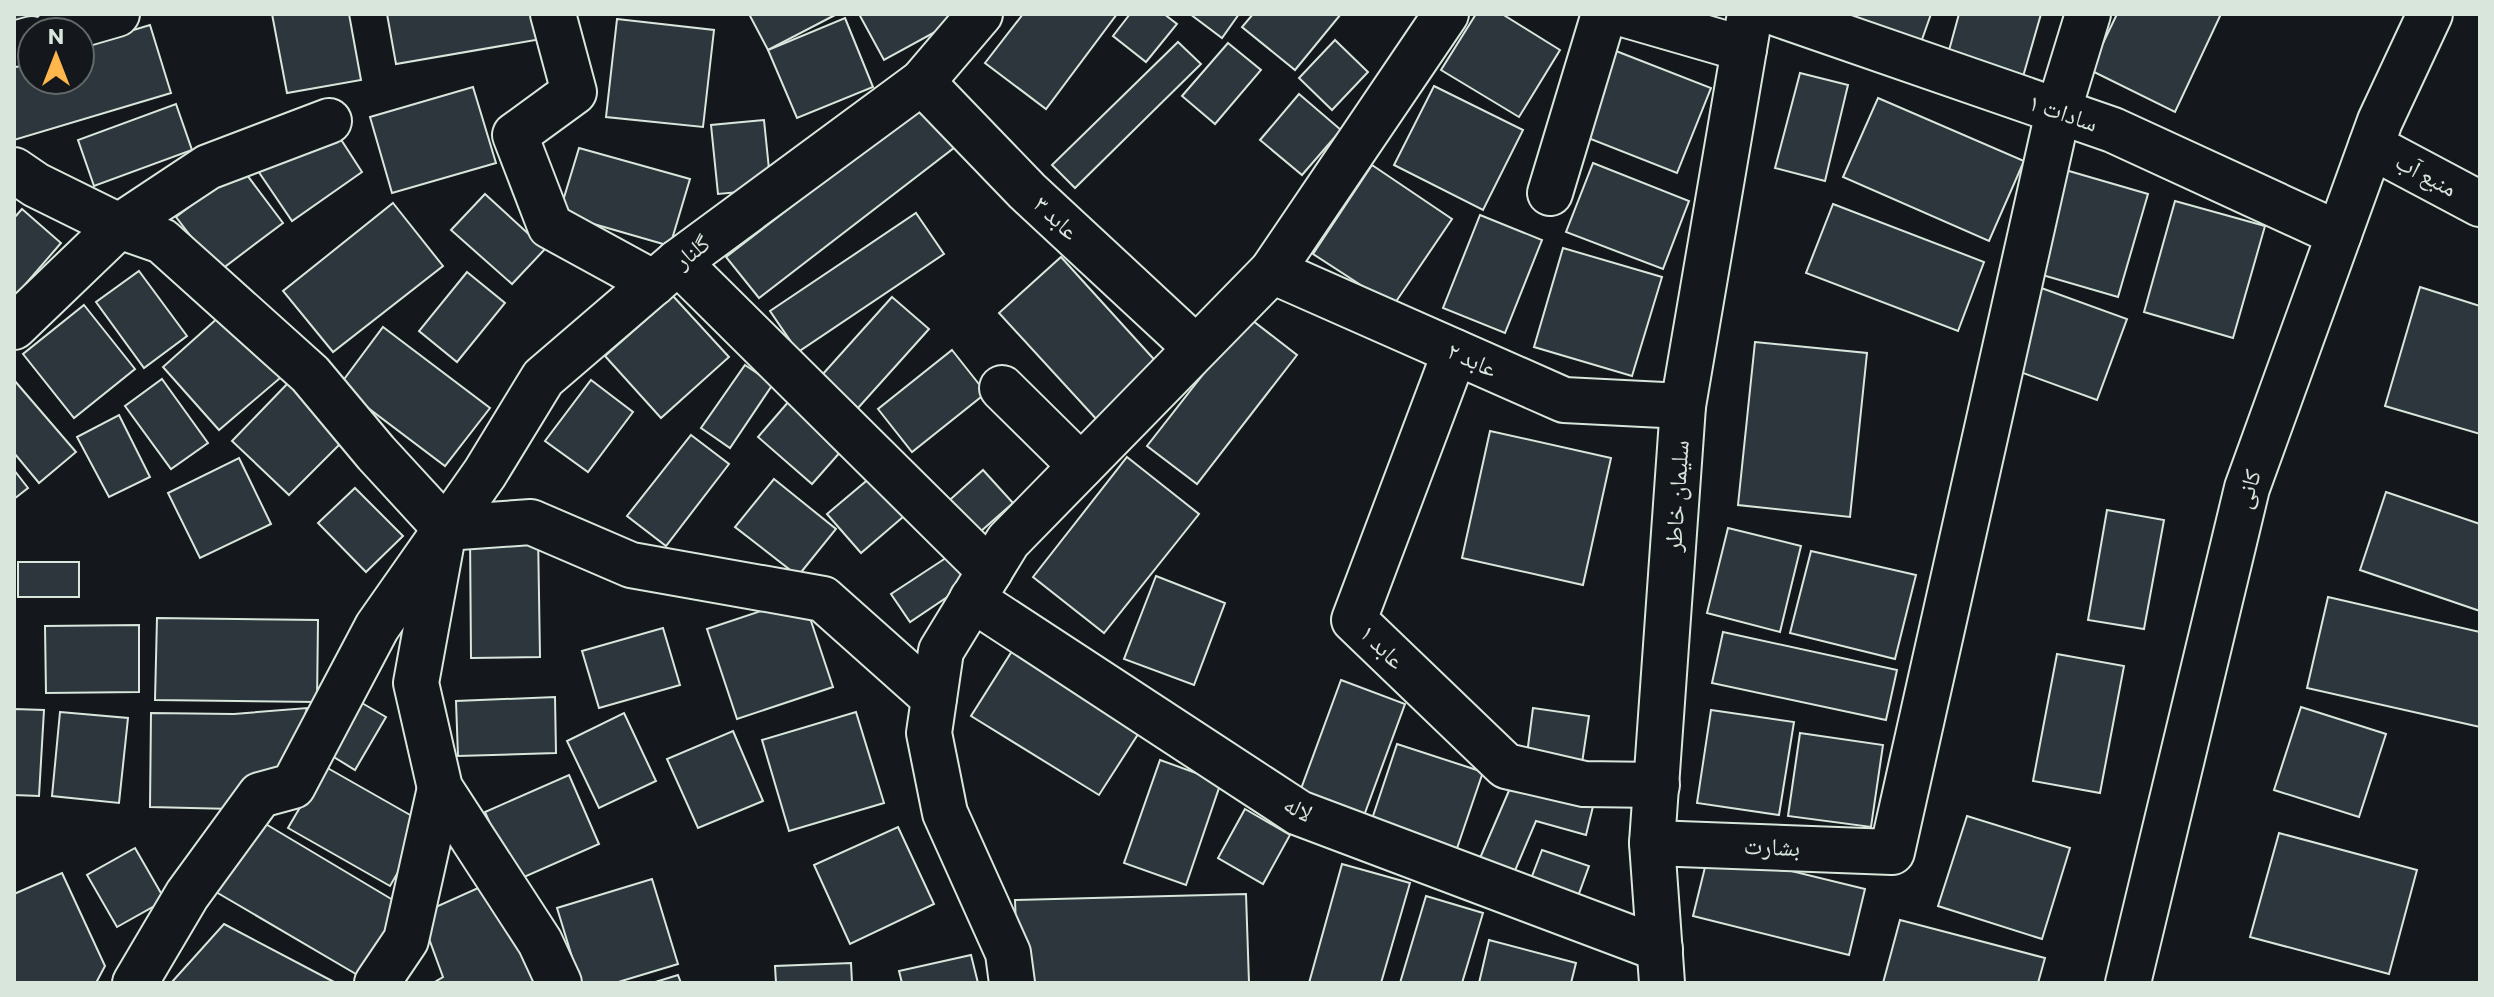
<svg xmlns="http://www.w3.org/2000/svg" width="2494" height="997" font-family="Commissioner,'Noto Naskh Arabic',sans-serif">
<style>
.building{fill:#2c363c;stroke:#d8e6dc;stroke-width:2}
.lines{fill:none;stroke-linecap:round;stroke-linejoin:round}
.minor-casing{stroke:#d8e6dc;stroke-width:48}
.minor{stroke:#14181c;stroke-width:44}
.labels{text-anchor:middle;stroke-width:6;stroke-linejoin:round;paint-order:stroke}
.street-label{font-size:24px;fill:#d8e6dc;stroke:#14181c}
</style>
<rect width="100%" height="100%" fill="#14181c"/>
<g class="building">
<path d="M14 14H60L14 29Z"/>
<path d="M272 14H349L361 80 287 93Z"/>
<path d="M387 14H543L547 38 396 64Z"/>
<path d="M749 14H837L768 50Z"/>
<path d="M859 14H954L957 20 884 60Z"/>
<path d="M1023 14H1117L1046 109 985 63Z"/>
<path d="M1130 14H1164L1177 24 1146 62 1113 36Z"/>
<path d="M1190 14H1239L1222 38Z"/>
<path d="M1253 14H1341L1295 70 1242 27Z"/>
<path d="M1476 14H1502L1560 50 1519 117 1441 70Z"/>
<path d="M1837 14H1931L1919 48Z"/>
<path d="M1959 14H2041L2020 87 1945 65Z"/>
<path d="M2117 14H2221L2175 112 2090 70Z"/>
<path d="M845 18 873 87 797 118 768 50Z"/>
<path d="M617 19 714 30 703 127 606 117Z"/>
<path d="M150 25 171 93 14 140V66L32 60V80H80V46Z"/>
<path d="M1335 40 1368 72 1332 110 1299 78Z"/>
<path d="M1178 42 1201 64 1075 188 1052 165Z"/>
<path d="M1228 43 1261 70 1215 124 1182 96Z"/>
<path d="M1616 51 1711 88 1677 173 1583 136Z"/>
<path d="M1800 73 1848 85 1825 181 1775 168Z"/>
<path d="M1434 86 1523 130 1483 210 1394 165Z"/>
<path d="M473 87 496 163 392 193 370 117Z"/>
<path d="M1299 94 1341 130 1302 175 1260 140Z"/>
<path d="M1878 98 2024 161 1989 241 1843 177Z"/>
<path d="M927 102 959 144 759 298 726 257Z"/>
<path d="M176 104 192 150 94 186 78 140Z"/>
<path d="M764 120 771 189 718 194 711 125Z"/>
<path d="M329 121 362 172 292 221 254 165Z"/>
<path d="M579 148 690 179 670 246 559 214Z"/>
<path d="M1593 163 1689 201 1663 269 1566 232Z"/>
<path d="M1372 165 1452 219 1393 306 1313 254Z"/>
<path d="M241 167 283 223 218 272 176 217Z"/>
<path d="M2062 169 2148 194 2118 297 2032 272Z"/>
<path d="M485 194 545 249 512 284 451 230Z"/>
<path d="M2175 201 2265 226 2233 338 2144 312Z"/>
<path d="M393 203 443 266 333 352 283 291Z"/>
<path d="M1833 204 1984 262 1958 331 1806 273Z"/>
<path d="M22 209 61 243 17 294 14 291V218Z"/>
<path d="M916 213 944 254 798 352 770 311Z"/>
<path d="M1480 215 1542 240 1505 333 1443 308Z"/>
<path d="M1563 248 1662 277 1632 376 1534 347Z"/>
<path d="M1061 257 1161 367 1099 422 999 313Z"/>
<path d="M139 271 187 336 144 368 96 302Z"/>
<path d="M467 272 505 303 457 362 419 331Z"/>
<path d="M2033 285 2127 319 2097 400 2004 366Z"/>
<path d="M2420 287 2480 306V434L2385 406Z"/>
<path d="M673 296 729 357 661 418 605 356Z"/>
<path d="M892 297 929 329 858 408 822 375Z"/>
<path d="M84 305 135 369 74 418 23 354Z"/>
<path d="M229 308 286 373 219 430 163 367Z"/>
<path d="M1248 317 1297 355 1197 484 1147 446Z"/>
<path d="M383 327 490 408 445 466 339 386Z"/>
<path d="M1755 342 1867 353 1850 517 1738 505Z"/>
<path d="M952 350 986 393 912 452 878 409Z"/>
<path d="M745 365 773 384 730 448 701 428Z"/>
<path d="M162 379 208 443 171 469 125 406Z"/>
<path d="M14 380 76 452 39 483 14 453Z"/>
<path d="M591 380 633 412 588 472 545 441Z"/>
<path d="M290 381 347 437 289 495 232 441Z"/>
<path d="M796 393 850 441 812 484 758 437Z"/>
<path d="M119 415 150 477 109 497 77 437Z"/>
<path d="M1490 431 1611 458 1583 585 1462 558Z"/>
<path d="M691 435 729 464 666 546 627 516Z"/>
<path d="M1127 457 1199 514 1104 633 1033 577Z"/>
<path d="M239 458 271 524 200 558 168 493Z"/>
<path d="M14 470 28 488 14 499Z"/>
<path d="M983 470 1013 503 972 539 943 506Z"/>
<path d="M877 472 910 511 861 553 827 514Z"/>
<path d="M774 479 836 529 798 576 735 527Z"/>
<path d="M355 488 403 536 366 572 318 523Z"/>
<path d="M2386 492 2480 524V611L2360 570Z"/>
<path d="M2107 510 2164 520 2144 629 2088 620Z"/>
<path d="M1728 528 1801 546 1780 632 1707 613Z"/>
<path d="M538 533 540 657 471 658 470 534Z"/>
<path d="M958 550 977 577 910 622 891 594Z"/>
<path d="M1811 551 1916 575 1895 659 1790 633Z"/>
<rect x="18" y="562" width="61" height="35"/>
<path d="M1156 576 1225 603 1194 685 1124 659Z"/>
<path d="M803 597 833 687 737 719 707 629Z"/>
<path d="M2328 597 2480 632V727L2307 688Z"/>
<path d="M157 618 318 620 317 702 155 700Z"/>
<path d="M139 625V692L46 693 45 626Z"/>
<path d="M663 628 680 685 599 708 582 651Z"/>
<path d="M1723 632 1897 670 1886 720 1712 683Z"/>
<path d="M1014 648 1142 728 1099 795 971 716Z"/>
<path d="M2057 654 2124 666 2100 793 2033 781Z"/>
<path d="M1341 680 1405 704 1362 821 1298 797Z"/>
<path d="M555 697 556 753 458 756 456 701Z"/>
<path d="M355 699 386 717 355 770 324 751Z"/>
<path d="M2301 707 2386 734 2359 817 2274 790Z"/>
<path d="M307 708 290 767 233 809 150 807 151 713 234 714Z"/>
<path d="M1533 708 1589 716 1581 770 1526 762Z"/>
<path d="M14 709 44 710 39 796 14 795Z"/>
<path d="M1711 710 1794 722 1779 815 1697 803Z"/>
<path d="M60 712 128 718 119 803 52 796Z"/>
<path d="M856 712 884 803 789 831 762 740Z"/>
<path d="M624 713 656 781 599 808 567 741Z"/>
<path d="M733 731 763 801 698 828 667 759Z"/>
<path d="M1800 733 1883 745 1871 827 1788 816Z"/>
<path d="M1397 744 1483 772 1453 860 1368 831Z"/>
<path d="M1160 760 1221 782 1186 885 1124 863Z"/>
<path d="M324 766 426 824 390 886 288 828Z"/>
<path d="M569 775 599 844 515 881 485 812Z"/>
<path d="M1514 779 1596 794 1586 835 1536 821 1514 873 1480 858Z"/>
<path d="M1245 809 1290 835 1263 884 1218 858Z"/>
<path d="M1967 816 2070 848 2042 939 1938 906Z"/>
<path d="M259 820 403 906 361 977 216 892Z"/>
<path d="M898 827 934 904 850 944 814 865Z"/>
<path d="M2279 833 2417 870 2389 974 2250 937Z"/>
<path d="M135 848 165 900 117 927 87 875Z"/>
<path d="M1542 850 1589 866 1573 910 1526 892Z"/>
<path d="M1709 851 1865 889 1849 955 1693 916Z"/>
<path d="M1342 864 1410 883 1381 983H1309Z"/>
<path d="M62 873 105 966 96 983H14V894Z"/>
<path d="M652 879 678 964 615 983H580L557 908Z"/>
<path d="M487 884 541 983H433L443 977 420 914Z"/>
<path d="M1246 894 1249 983H1018L1015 900Z"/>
<path d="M1426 896 1483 913 1462 983H1400Z"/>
<path d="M1900 920 2045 958 2038 983H1883Z"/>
<path d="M224 924 336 983H171Z"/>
<path d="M1489 940 1576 963 1571 983H1479Z"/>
<path d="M971 955 978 983H902L899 971Z"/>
<path d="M851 963 852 983H776L775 966Z"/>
<path d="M678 975 681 983H652Z"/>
</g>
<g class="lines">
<g class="minor-casing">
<g id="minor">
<path d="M553 14 574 92 515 135 550 226 654 283"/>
<path d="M1623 14 1744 49"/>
<path d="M1778 14 2113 130 2339 234"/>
<path d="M55 32 117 14"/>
<path d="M14 44 32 39"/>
<path d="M922 82 1027 191 1196 348"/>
<path d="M2371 146 2480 204"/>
<path d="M14 170 36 185 119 226 162 241 310 374 376 453 445 528"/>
<path d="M1550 193 1604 14"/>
<path d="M678 262 990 571"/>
<path d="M1272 271 1564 400 1683 406"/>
<path d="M14 327 119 226 208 167 329 121"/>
<path d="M1455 352 1354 620 1506 766 1584 784 1657 785"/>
<path d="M1002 388 1081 466"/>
<path d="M445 528 531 522 631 565 823 599 934 698"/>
<path d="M441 546 416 683 440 788 540 942 559 983"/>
<path d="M972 599 1299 813 1660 949"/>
<path d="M1652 843 1892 852 2058 112 2088 14"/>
<path d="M135 983 187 895 260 795 293 786 377 627 485 473 543 378 678 262 922 82 980 14"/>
<path d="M377 983 406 940 440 788"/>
<path d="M1012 983 1008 953 945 813 929 733 941 651 1008 541 1272 271 1446 14"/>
<path d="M1662 983 1652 843 1683 406 1750 14"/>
<path d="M2128 983 2247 488 2380 121 2430 14"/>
</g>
</g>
<use href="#minor" class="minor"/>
</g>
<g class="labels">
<g class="street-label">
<text transform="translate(2063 113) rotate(19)" y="8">سادات ۱</text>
<text transform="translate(2426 175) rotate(28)" y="8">منبع آب</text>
<text transform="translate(1056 218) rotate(43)" y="8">عابد ۳</text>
<text transform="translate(692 252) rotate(-38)" y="8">گلنار</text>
<text transform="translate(1472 360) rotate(24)" y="8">عابد ۲</text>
<text transform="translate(2248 489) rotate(-73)" y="8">کانی</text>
<text transform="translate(1677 496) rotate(-86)" y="8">سلیمان خاطر</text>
<text transform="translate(1382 647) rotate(44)" y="8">عابد ۱</text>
<text transform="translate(1298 809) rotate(28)" y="8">لاله</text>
<text transform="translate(1772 847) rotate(2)" y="8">بشارت</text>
</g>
</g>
<rect width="2494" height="997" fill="none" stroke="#d8e6dc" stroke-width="32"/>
<g transform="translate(56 56)"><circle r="38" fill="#14181c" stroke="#626a69" stroke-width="2"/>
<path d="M0-6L14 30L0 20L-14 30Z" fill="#ffb74d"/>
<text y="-12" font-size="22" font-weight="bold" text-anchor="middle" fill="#d8e6dc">N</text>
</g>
</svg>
